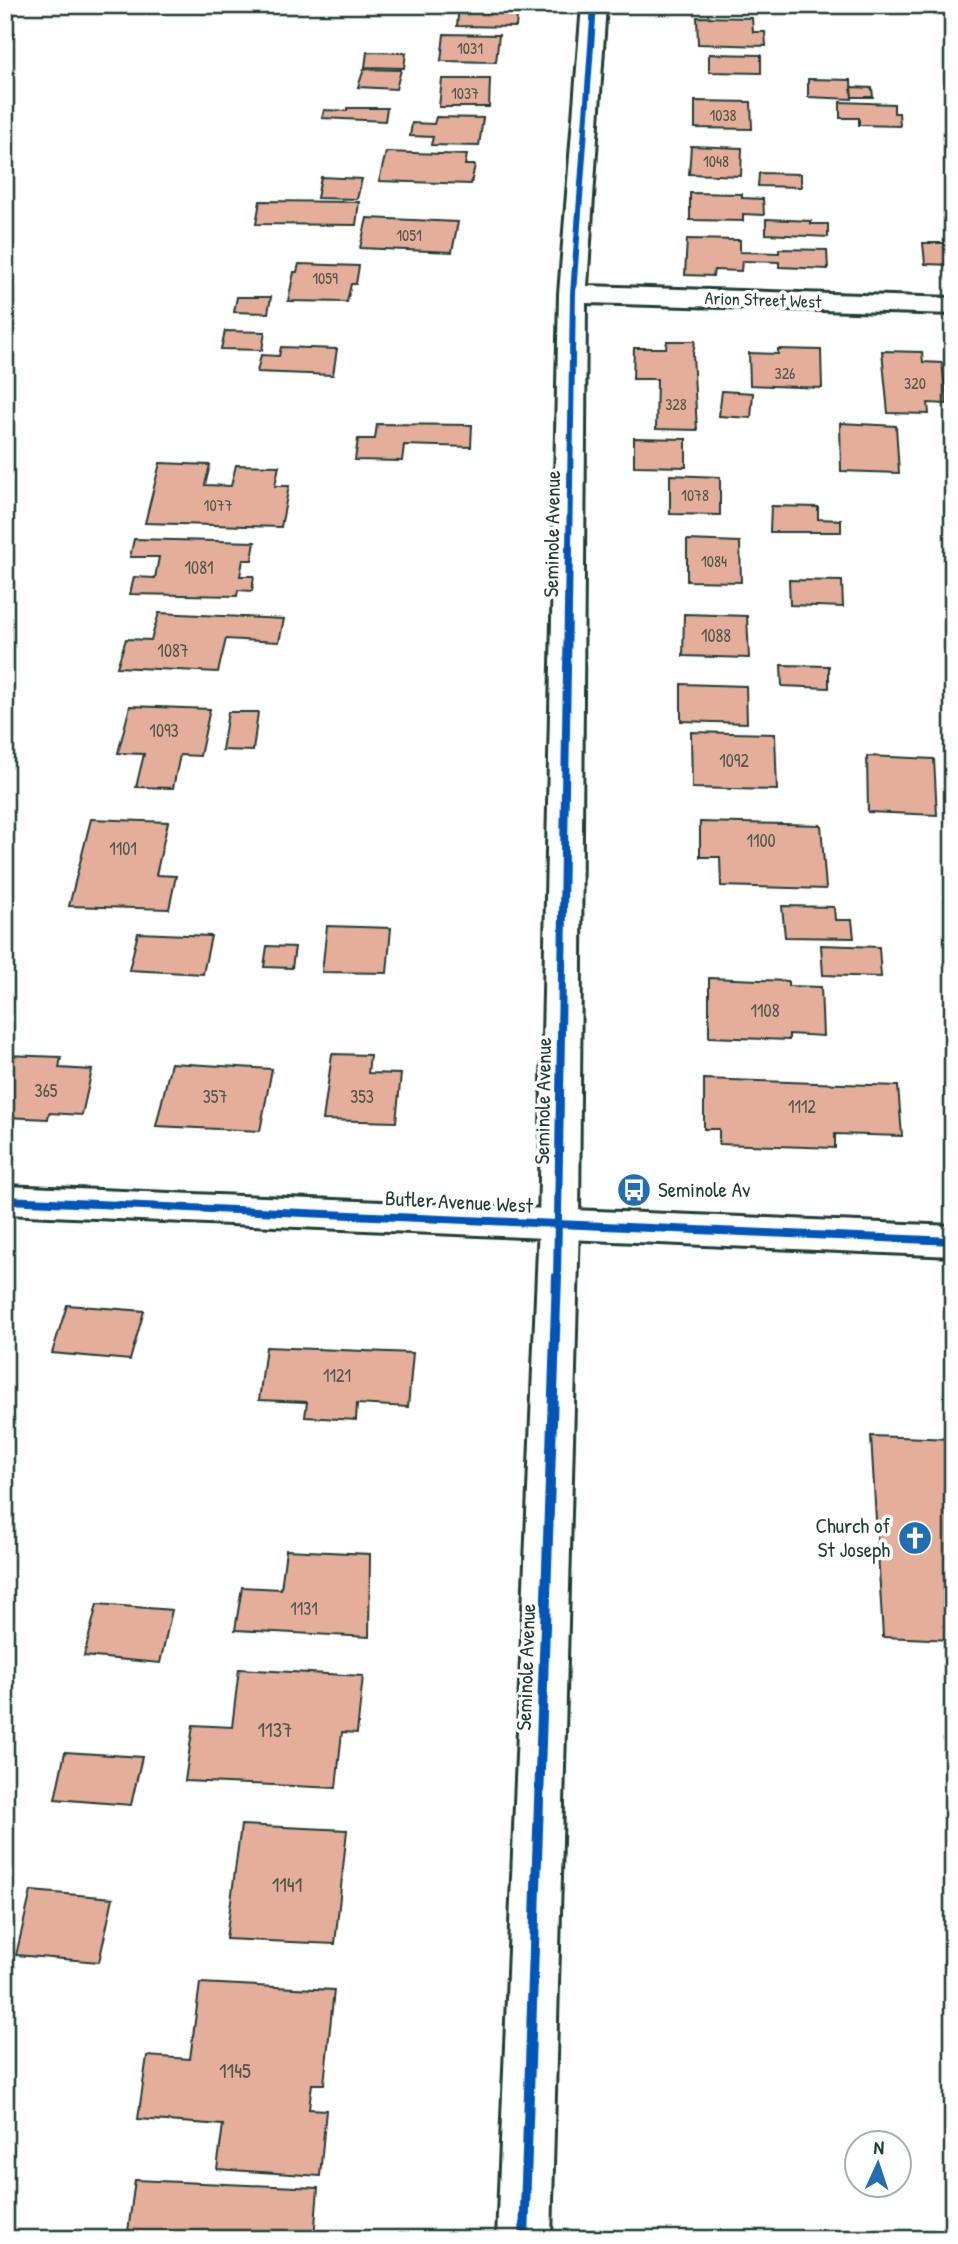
<svg xmlns="http://www.w3.org/2000/svg" width="958" height="2244" font-family="'Patrick Hand',sans-serif">
<style>
.building{fill:#e5ae9a;stroke:#1f3d34;stroke-width:2}
.lines{fill:none;stroke-linecap:round;stroke-linejoin:round}
.street-casing{stroke:#1f3d34;stroke-width:6}
.secondary-casing{stroke:#1f3d34;stroke-width:6}
.street{fill:#fff;fill-rule:evenodd}
.secondary{fill:#fff;fill-rule:evenodd}
.cycleway-far2-casing{stroke:#fff;stroke-width:9}
.cycleway-far1-casing{stroke:#fff;stroke-width:12}
.cycleway-casing{stroke:#fff;stroke-width:15}
.cycleway-far2{stroke:#0057b8;stroke-width:6}
.cycleway-far1{stroke:#0057b8;stroke-width:8}
.cycleway{stroke:#0057b8;stroke-width:10}
.labels{text-anchor:middle;stroke-width:7;stroke-linejoin:round;paint-order:stroke}
.far-number-label{font-size:16px;fill:#50594e}
.far-street-label{font-size:18px;fill:#1f3d34;stroke:#fff}
.number-label{font-size:18px;fill:#50594e}
.street-label{font-size:21px;fill:#1f3d34;stroke:#fff}
.poi-label{font-size:21px;fill:#1f3d34;stroke:#fff;text-anchor:start}
.near-number-label{font-size:21px;fill:#50594e}
</style>
<rect width="100%" height="100%" fill="#fff"/>
<filter id="ink" filterUnits="userSpaceOnUse"><feTurbulence type="fractalNoise" baseFrequency=".0143" numOctaves="2"/><feDisplacementMap in="SourceGraphic" scale="14" xChannelSelector="R" yChannelSelector="G"/><feConvolveMatrix kernelMatrix="1 2 1 2 8 2 1 2 1" color-interpolation-filters="sRGB"/></filter>
<g filter="url(#ink)">
<g class="building">
<path d="M459 5H518L516 27 457 26Z"/>
<path d="M697 17 752 18 753 32H765L766 46 698 44Z"/>
<path d="M444 34 499 35 496 62 441 61Z"/>
<path d="M367 52 406 53 404 68 365 67Z"/>
<path d="M709 54 761 55V73L709 72Z"/>
<path d="M364 69 401 70 396 89 358 87Z"/>
<path d="M442 79H490L489 107H439Z"/>
<path d="M808 79 851 80 852 99 808 97Z"/>
<path d="M851 87 872 88 873 97H852Z"/>
<path d="M695 101 751 102 752 129 695 128Z"/>
<path d="M840 102 894 104V113H899L900 126 859 125V118H840Z"/>
<path d="M347 108H387L385 121 322 118 324 110 347 111Z"/>
<path d="M436 117 483 118 479 146 431 145 433 137 410 136 412 123 434 124Z"/>
<path d="M691 146 742 148 741 176 689 174Z"/>
<path d="M386 152 467 155 465 165H475L471 184 379 181Z"/>
<path d="M759 173 801 174V187L758 186Z"/>
<path d="M321 177 362 179 357 199 317 198Z"/>
<path d="M690 193 742 194V198L763 199 764 215 743 214V221L690 220Z"/>
<path d="M260 201 359 202 356 225 256 224Z"/>
<path d="M367 218 458 222 452 252 360 248Z"/>
<path d="M766 219 811 221V224H828V237L766 234Z"/>
<path d="M687 239 740 240V252L779 253V249L827 250 828 269 779 267V262L742 261 741 271 714 270 713 276 685 275Z"/>
<path d="M923 243H953V265L925 264Z"/>
<path d="M299 264 359 266 356 284H351L347 302 288 301 294 272H297Z"/>
<path d="M237 297H271L268 313 234 312Z"/>
<path d="M225 331 265 332 262 350 221 349Z"/>
<path d="M667 341H695L693 354 697 430 656 429 657 379H633L634 348H666Z"/>
<path d="M281 347 337 349 333 375 257 372 261 355 279 356Z"/>
<path d="M778 349 821 350 822 388 750 385 749 353 778 354Z"/>
<path d="M882 351 922 352 923 362 942 363 947 404 928 403 929 414 888 413Z"/>
<path d="M722 391 753 393 751 418 719 416Z"/>
<path d="M840 423 896 426 899 473 841 471Z"/>
<path d="M377 424 472 425 471 447 404 445 402 461 355 460 358 439H375Z"/>
<path d="M634 438 686 439V467L634 466Z"/>
<path d="M160 463 210 465 205 485 231 486 236 465 279 466 275 486H289L281 527 145 523Z"/>
<path d="M670 475 720 477V515L670 514Z"/>
<path d="M771 506 818 507V519L841 520V532H770Z"/>
<path d="M134 539 255 542 252 560H243L240 576H254L252 591 238 590 237 596 130 594 134 577 155 578 159 557H130Z"/>
<path d="M687 540 740 542 741 582 687 581Z"/>
<path d="M789 580 842 581 843 607 790 605Z"/>
<path d="M159 613 284 619 279 642 226 639 218 672 117 667 126 639 151 640Z"/>
<path d="M684 614 747 616 749 658 683 656Z"/>
<path d="M781 665 829 666V688L782 686Z"/>
<path d="M681 684 746 686 747 723 681 721Z"/>
<path d="M130 706 210 709 200 756 180 755 173 788 136 787 144 754 118 753Z"/>
<path d="M228 712H258L253 751 222 750Z"/>
<path d="M691 732 775 734 777 790 692 788Z"/>
<path d="M867 756 934 759 937 815 868 812Z"/>
<path d="M91 819 168 822 156 875 176 876 169 909 69 906Z"/>
<path d="M700 822 821 825 826 889 721 886 720 857H700Z"/>
<path d="M782 906 834 907 835 920H852L854 938 785 937Z"/>
<path d="M327 926 391 928 387 973 322 972Z"/>
<path d="M138 933 211 936 203 974 129 970Z"/>
<path d="M821 945 879 947 881 977 823 975Z"/>
<path d="M267 946 295 947 292 968 264 967Z"/>
<path d="M709 978 788 981V986L821 987 823 1036 789 1034V1040L709 1037Z"/>
<path d="M332 1054 370 1055 368 1073 401 1074 396 1122 323 1120Z"/>
<path d="M5 1055 61 1057 59 1068 92 1070 82 1115 49 1113 48 1119 5 1117Z"/>
<path d="M171 1063 272 1069 260 1131 156 1126Z"/>
<path d="M704 1079 898 1086 902 1136 835 1134V1148L719 1144V1129H704Z"/>
<path d="M67 1305 144 1311 130 1360 52 1353Z"/>
<path d="M266 1347 413 1353 408 1407 357 1404 356 1420 305 1417 307 1402 259 1400Z"/>
<path d="M871 1436 953 1439V1640L883 1637Z"/>
<path d="M286 1550 370 1554 369 1637 235 1630 242 1587 281 1589Z"/>
<path d="M97 1604 172 1610 160 1663 84 1656Z"/>
<path d="M239 1669 363 1676 357 1733 342 1732 336 1788 185 1781 193 1725 232 1727Z"/>
<path d="M65 1752 142 1757 131 1805 55 1799Z"/>
<path d="M241 1825 347 1830 335 1944 226 1939Z"/>
<path d="M31 1891 113 1898 99 1962 16 1955Z"/>
<path d="M200 1983 334 1990 324 2084H312L309 2109 326 2110 320 2176 217 2169 223 2125 138 2119 147 2056 190 2059Z"/>
<path d="M135 2180 318 2188 314 2239H127Z"/>
</g>
<g class="lines">
<g class="street-casing">
<path id="street" d="M582 5H606L587 286 953 298V314L586 303 579 1224 551 2239H497L539 1224 559 294Z"/>
</g>
<g class="secondary-casing">
<path id="secondary" d="M5 1186 953 1226V1256L5 1214Z"/>
</g>
<use href="#street" class="street"/>
<use href="#secondary" class="secondary"/>
<g class="cycleway-far2-casing">
<path id="cycleway-far2" d="M569 550 573 294 594 5"/>
</g>
<g class="cycleway-far1-casing">
<g id="cycleway-far1">
<path d="M5 1200 953 1241"/>
<path d="M557 1278 569 548"/>
</g>
</g>
<g class="cycleway-casing">
<path id="cycleway" d="M524 2239 557 1276"/>
</g>
<use href="#cycleway-far2" class="cycleway-far2"/>
<use href="#cycleway-far1" class="cycleway-far1"/>
<use href="#cycleway" class="cycleway"/>
</g>
</g>
<defs>
<g id="bus-disc" transform="scale(1.75)"><circle r="9.5" fill="#1f6fb2" stroke="#fff"/><path d="M-5-6H5V4H4V6H2V4H-2V6H-4V4H-5ZM-3.5-4V0h7V-4ZM-3.5 1.2v1.5H-2V1.2ZM2 1.2v1.5H3.5V1.2Z" fill="#fff"/></g>
<g id="church-disc" transform="scale(1.75)"><circle r="9.5" fill="#1f6fb2" stroke="#fff"/><path d="M-1.2-6h2.4v3.5h3.3v2.4h-3.3V6h-2.4V-.1h-3.3v-2.4h3.3Z" fill="#fff"/></g>
</defs>
<g fill-rule="evenodd">
<use href="#bus-disc" x="634" y="1190"/>
<use href="#church-disc" x="915" y="1538"/>
</g>
<g class="labels">
<g class="far-number-label">
<text x="470" y="54">1031</text>
<text x="465" y="99">1037</text>
<text x="723" y="121">1038</text>
<text x="716" y="167">1048</text>
<text x="409" y="241">1051</text>
<text x="325" y="284">1059</text>
<text x="785" y="379">326</text>
<text x="915" y="389">320</text>
<text x="676" y="410">328</text>
<text x="695" y="501">1078</text>
<text x="218" y="511">1077</text>
<text x="714" y="567">1084</text>
</g>
<g class="far-street-label">
<text transform="translate(763 300) rotate(2)" y="6">Arion Street West</text>
</g>
<g class="number-label">
<text x="199" y="574">1081</text>
<text x="716" y="642">1088</text>
<text x="173" y="657">1087</text>
<text x="164" y="737">1093</text>
<text x="734" y="767">1092</text>
<text x="761" y="847">1100</text>
<text x="123" y="855">1101</text>
<text x="765" y="1017">1108</text>
<text x="46" y="1097">365</text>
<text x="215" y="1103">357</text>
<text x="362" y="1103">353</text>
<text x="802" y="1113">1112</text>
<text x="337" y="1382">1121</text>
<text x="304" y="1615">1131</text>
</g>
<g class="street-label">
<text transform="translate(552 534) rotate(-89)" y="7">Seminole Avenue</text>
<text transform="translate(543 1101) rotate(-89)" y="7">Seminole Avenue</text>
<text transform="translate(459 1202) rotate(3)" y="7">Butler Avenue West</text>
<text transform="translate(526 1667) rotate(-88)" y="7">Seminole Avenue</text>
</g>
<g class="poi-label">
<text x="658" y="1197">Seminole Av</text>
<text x="890" y="1533" text-anchor="end">Church of<tspan x="890" dy="24">St Joseph</tspan></text>
</g>
<g class="near-number-label">
<text x="275" y="1737">1137</text>
<text x="287" y="1892">1141</text>
<text x="235" y="2078">1145</text>
</g>
</g>
<rect width="958" height="2244" fill="none" stroke="#fff" stroke-width="28"/>
<rect x="14" y="14" width="930" height="2216" fill="none" stroke="#1f3d34" stroke-width="2.5" filter="url(#ink)"/>
<g transform="translate(878 2164) rotate(3)"><circle r="33" fill="#ffffff" stroke="#a5b1ae" stroke-width="2"/>
<path d="M0-5L12 26L0 18L-12 26Z" fill="#1f6fb2"/>
<text y="-10" font-size="19" font-weight="bold" text-anchor="middle" fill="#1f3d34">N</text>
</g>
</svg>
